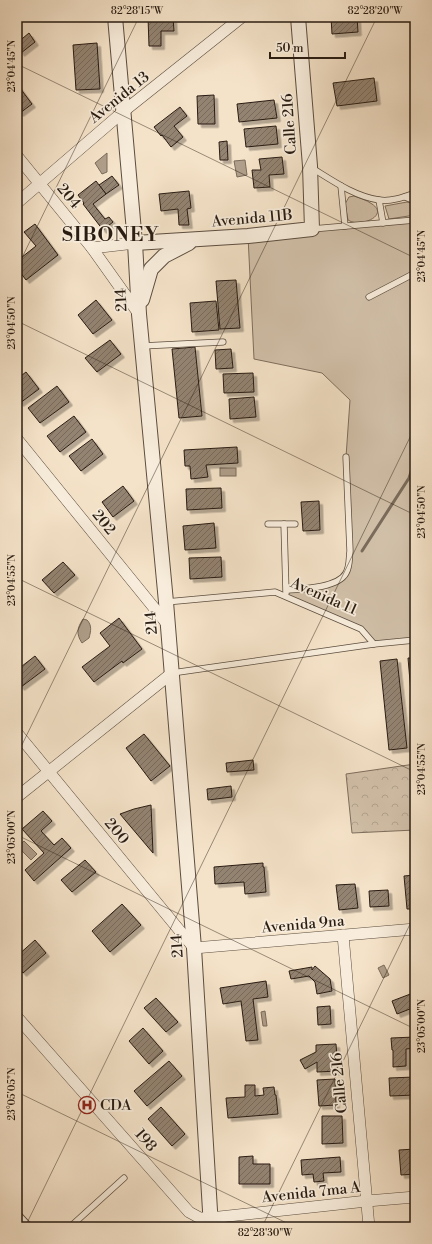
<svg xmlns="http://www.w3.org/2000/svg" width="432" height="1244" font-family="'Libre Bodoni',serif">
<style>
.green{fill:#d2c1aa;stroke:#7e6e5e}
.forest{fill:url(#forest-crowns);stroke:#7e6e5e}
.water{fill:#b09f8b;stroke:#7a6b5b}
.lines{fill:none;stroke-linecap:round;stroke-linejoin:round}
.stream{stroke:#7a6b5b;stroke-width:3}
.building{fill:url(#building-hatch);stroke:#291c12;filter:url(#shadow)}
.service-casing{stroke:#5c4e40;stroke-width:7}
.minor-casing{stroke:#5c4e40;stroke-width:12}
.tertiary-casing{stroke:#5c4e40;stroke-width:16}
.service{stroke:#f8eddc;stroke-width:5.5}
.minor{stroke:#f8eddc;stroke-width:11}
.tertiary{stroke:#f8eddc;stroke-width:14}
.ticks{fill:none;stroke:#291c12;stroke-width:1;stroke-opacity:0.45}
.labels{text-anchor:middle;stroke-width:3.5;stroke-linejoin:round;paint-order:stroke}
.street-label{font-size:15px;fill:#291c12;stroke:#f8eddc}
.poi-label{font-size:15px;fill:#291c12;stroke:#f8eddc;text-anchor:start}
.district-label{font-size:19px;font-weight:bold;letter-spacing:1px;fill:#291c12;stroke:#f8eddc}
.neatline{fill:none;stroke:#291c12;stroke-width:1.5}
.ticks-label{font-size:10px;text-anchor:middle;fill:#291c12}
</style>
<defs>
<pattern id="forest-crowns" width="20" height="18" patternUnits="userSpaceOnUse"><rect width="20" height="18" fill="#d2c1aa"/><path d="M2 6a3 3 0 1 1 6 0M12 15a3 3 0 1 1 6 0" fill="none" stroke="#b4a591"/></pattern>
<pattern id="building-hatch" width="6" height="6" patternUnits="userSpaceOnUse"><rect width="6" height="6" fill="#938371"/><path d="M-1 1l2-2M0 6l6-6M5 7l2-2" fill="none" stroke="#786a5b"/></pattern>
<filter id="shadow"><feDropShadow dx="3.5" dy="3.5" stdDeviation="0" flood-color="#0004"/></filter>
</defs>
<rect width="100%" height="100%" fill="#f5e3c9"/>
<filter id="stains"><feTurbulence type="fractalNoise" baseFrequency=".005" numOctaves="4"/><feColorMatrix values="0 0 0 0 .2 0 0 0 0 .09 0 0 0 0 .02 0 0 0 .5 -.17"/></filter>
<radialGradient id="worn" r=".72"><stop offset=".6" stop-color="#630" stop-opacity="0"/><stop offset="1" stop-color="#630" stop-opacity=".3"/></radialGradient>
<g class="green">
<path d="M354 196C359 198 367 200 372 204 390 216 359 228 348 220L345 204 349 197Z"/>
<path d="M407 202 415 204V215L389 219 385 206Z"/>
<path d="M415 220V639L374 644 361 629 286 596 287 590 324 585 343 577 349 565 346 457 350 400 322 373 254 359 248 236Z"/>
</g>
<path class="forest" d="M415 764V830L352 833 346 774Z"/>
<g class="water">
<path d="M107 153V172L102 174 95 163Z"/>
<path d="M245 160 247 175 237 177 234 161Z"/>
<rect x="220" y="468" width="16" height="8"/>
<path d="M83 619 87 620C92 625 91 631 89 638L82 643C76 634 77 628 83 619Z"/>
<path d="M24 841 37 854 31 860 18 847Z"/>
<path d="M384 965 389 975 383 978 378 968Z"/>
<path d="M265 1011 267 1026H263L261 1012Z"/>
</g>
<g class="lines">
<path class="stream" d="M362 551 409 478 415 460"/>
</g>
<g class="building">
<path d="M148 17H189L173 18 174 31H161V46H149Z"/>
<path d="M331 17H357L358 32 332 34Z"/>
<path d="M29 33 35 42 21 53 17 47V43Z"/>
<path d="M97 43 100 89 76 90 73 45Z"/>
<path d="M374 78 377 101 337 106 333 83Z"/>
<path d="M17 84 32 104 20 113 17 109Z"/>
<path d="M214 95 215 124H198L197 96Z"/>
<path d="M274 100 277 118 239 122 237 104Z"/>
<path d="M180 107 187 116 174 126 183 137 171 147 162 135 161 136 154 127Z"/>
<path d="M276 126 278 144 246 147 244 129Z"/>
<path d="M227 141 228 160H220L219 142Z"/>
<path d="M282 157 284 174 269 175 270 187 254 188 252 170H261L259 159Z"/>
<path d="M112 176 119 185 106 194 99 185Z"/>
<path d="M96 181 106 194 93 204 105 219 109 217 113 222 103 230 83 204 84 203 78 195Z"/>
<path d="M189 191 191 208 187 209 189 225H179L178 209 161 211 159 194Z"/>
<path d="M35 224 58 255 26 280 17 268V261L36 246 24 232Z"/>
<path d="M236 280 240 328 220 329 216 281Z"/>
<path d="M96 300 112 320 93 334 78 315Z"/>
<path d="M216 301 219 330 192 332 190 303Z"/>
<path d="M110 340 121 354 97 372 85 358Z"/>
<path d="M195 347 202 416 179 418 172 349Z"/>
<path d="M231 349 233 368 216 369 215 350Z"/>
<path d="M26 372 39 389 20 403 17 399V379Z"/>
<path d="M253 373 254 392 224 393 223 374Z"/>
<path d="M57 386 69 402 40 423 28 408Z"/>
<path d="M254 397 256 417 230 419 229 399Z"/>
<path d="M74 416 86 432 60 452 47 436Z"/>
<path d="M92 439 103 454 81 471 69 456Z"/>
<path d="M237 447 238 463 206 465 208 477 191 479 190 466H185L184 450Z"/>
<path d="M123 486 134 501 113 517 102 502Z"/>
<path d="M221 488 222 508 187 510 186 489Z"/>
<path d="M319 501 320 530 303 531 301 502Z"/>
<path d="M214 523 216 548 185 550 183 526Z"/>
<path d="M221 557 222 577 190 579 189 558Z"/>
<path d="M63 562 75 575 54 593 42 580Z"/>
<path d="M119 618 142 649 123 663 122 661 94 682 82 667 110 646 100 633Z"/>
<path d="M35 656 45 669 21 687 17 682V670Z"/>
<path d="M408 658H415V739Z"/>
<path d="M397 659 407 748 389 750 380 661Z"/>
<path d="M144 734 170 766 151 781 126 748Z"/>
<path d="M253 760 254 770 227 772 226 763Z"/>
<path d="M231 786 232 797 208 800 207 789Z"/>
<path d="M151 805 153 853 120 814 134 809Z"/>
<path d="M43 811 52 821 41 831 54 845 62 838 71 848 34 881 25 870 44 853 22 829Z"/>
<path d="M85 860 96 872 72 892 61 880Z"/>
<path d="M263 863V867H264L266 892 245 894 244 882 215 884 214 867Z"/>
<path d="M415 875V909H407L404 876Z"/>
<path d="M355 884 358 908 339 910 336 885Z"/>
<path d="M388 890 389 906 370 907 369 891Z"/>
<path d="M122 904 141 925 110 952 92 931Z"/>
<path d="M35 940 46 953 23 973 17 966V956Z"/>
<path d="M315 966 330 979 332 991 317 994 315 982 309 976 291 979 289 971 312 967V970Z"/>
<path d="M266 981 268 997 253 999 258 1040 246 1041 241 1001 223 1004 220 988Z"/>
<path d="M415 989V1007L397 1014 392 1001 413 993Z"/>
<path d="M156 998 178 1022 166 1032 144 1008Z"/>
<path d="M330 1006 331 1024 318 1025 317 1007Z"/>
<path d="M143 1028 163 1051 149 1064 129 1041Z"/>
<path d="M415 1037V1048L406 1049V1066L393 1067V1050H392L391 1038Z"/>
<path d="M336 1044 338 1071 317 1072V1062L305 1069 300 1060 316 1052V1045Z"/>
<path d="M169 1061 182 1076 147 1106 134 1091Z"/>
<path d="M415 1077V1095L390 1096 389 1078Z"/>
<path d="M335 1079 336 1105 319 1106 317 1080Z"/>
<path d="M245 1085H255V1096L264 1095 263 1088 274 1087 275 1095H276L278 1114 228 1118 226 1098 245 1097Z"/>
<path d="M161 1107 185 1134 172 1146 148 1119Z"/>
<path d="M322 1116H342L343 1143 322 1144Z"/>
<path d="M415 1149V1174L401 1175 399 1150Z"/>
<path d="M253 1156V1164H270V1184H239V1157Z"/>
<path d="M340 1157 341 1172 323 1173 324 1181 314 1182 313 1174 302 1175 301 1160Z"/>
</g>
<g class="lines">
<g class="service-casing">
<g id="service">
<path d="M312 168C333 181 354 196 379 200 391 202 404 197 415 193"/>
<path d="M341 186 345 226"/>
<path d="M405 197 415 201"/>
<path d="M379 200 383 223"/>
<path d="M312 229 415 220"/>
<path d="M369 297 415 273"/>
<path d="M142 346 223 342"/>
<path d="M268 524H295"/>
<path d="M284 524 286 593"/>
<path d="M287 590C302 589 338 588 346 573 350 566 349 558 350 551L346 457"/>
<path d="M166 602 275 592 361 629 374 644 415 640"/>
<path d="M172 673 374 644"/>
<path d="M17 1213 30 1227"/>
<path d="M70 1227 124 1178"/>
</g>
</g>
<g class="minor-casing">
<g id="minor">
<path d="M17 156 92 248 139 314"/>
<path d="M17 203 124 111 242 17"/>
<path d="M92 248 135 243"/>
<path d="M17 439 168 625"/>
<path d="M17 733 194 948 415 929"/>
<path d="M17 797 172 673"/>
<path d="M343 935 369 1227"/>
<path d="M17 1017 189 1212 200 1218H210L367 1201 415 1197"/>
</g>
</g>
<g class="tertiary-casing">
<g id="tertiary">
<path d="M115 17 135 243 139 314 166 602 194 948 211 1227"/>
<path d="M135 243 248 236 312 229 310 166 298 17"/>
<path d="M142 300 151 269 164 256 189 243"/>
</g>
</g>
<use href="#service" class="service"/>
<use href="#minor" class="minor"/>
<use href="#tertiary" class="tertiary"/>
</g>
<path class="ticks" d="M17 64 415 258M17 268 139 17M17 321 415 515M17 578 415 772M17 755 377 17M17 835 415 1029M17 1092 295 1227M25 1227 415 427M262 1227 415 914"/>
<defs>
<g id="hospital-ring" transform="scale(0.9)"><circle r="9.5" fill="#f8eddc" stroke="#8f2418" stroke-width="1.5"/><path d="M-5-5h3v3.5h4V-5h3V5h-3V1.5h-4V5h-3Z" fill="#8f2418"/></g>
</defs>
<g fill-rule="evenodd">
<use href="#hospital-ring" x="87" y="1105"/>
</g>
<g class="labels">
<g class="street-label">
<text transform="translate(119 97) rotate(-39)" y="5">Avenida 13</text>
<text transform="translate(289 124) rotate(-94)" y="5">Calle 216</text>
<text transform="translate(69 196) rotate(51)" y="5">204</text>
<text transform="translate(252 218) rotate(-5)" y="5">Avenida 11B</text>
<text transform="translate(121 300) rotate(-93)" y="5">214</text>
<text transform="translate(104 522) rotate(51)" y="5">202</text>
<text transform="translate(324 596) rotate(24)" y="5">Avenida 11</text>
<text transform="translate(151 623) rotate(-95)" y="5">214</text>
<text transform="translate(117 831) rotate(50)" y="5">200</text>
<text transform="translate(303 924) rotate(-5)" y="5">Avenida 9na</text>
<text transform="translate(177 946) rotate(-94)" y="5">214</text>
<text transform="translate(339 1083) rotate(-95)" y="5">Calle 216</text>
<text transform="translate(146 1140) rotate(49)" y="5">198</text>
<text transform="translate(311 1192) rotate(-6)" y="5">Avenida 7ma A</text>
</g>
<g class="poi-label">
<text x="100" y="1110">CDA</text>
</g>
<g class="district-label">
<text x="111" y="241">SIBONEY</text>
</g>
</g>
<rect width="432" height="1244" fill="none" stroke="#f5e3c9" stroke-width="44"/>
<path d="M270 52v6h75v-6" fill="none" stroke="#291c12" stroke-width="2"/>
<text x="276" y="52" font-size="12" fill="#291c12" stroke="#f8eddc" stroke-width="3" paint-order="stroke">50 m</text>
<rect x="22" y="22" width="388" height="1200" class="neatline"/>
<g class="ticks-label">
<text x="137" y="14">82°28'15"W</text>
<text x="375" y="14">82°28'20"W</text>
<text transform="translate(11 66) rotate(-90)" y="4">23°04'45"N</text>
<text transform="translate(421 256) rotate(-90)" y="4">23°04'45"N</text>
<text transform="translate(11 323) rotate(-90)" y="4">23°04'50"N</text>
<text transform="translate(421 512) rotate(-90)" y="4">23°04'50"N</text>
<text transform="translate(11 580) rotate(-90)" y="4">23°04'55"N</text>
<text transform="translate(421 769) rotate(-90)" y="4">23°04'55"N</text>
<text transform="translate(11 837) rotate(-90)" y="4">23°05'00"N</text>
<text transform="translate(421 1026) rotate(-90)" y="4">23°05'00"N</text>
<text transform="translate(11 1094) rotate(-90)" y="4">23°05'05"N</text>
<text x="265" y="1236">82°28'30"W</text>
</g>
<rect width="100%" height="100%" filter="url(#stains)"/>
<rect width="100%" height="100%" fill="url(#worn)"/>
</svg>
